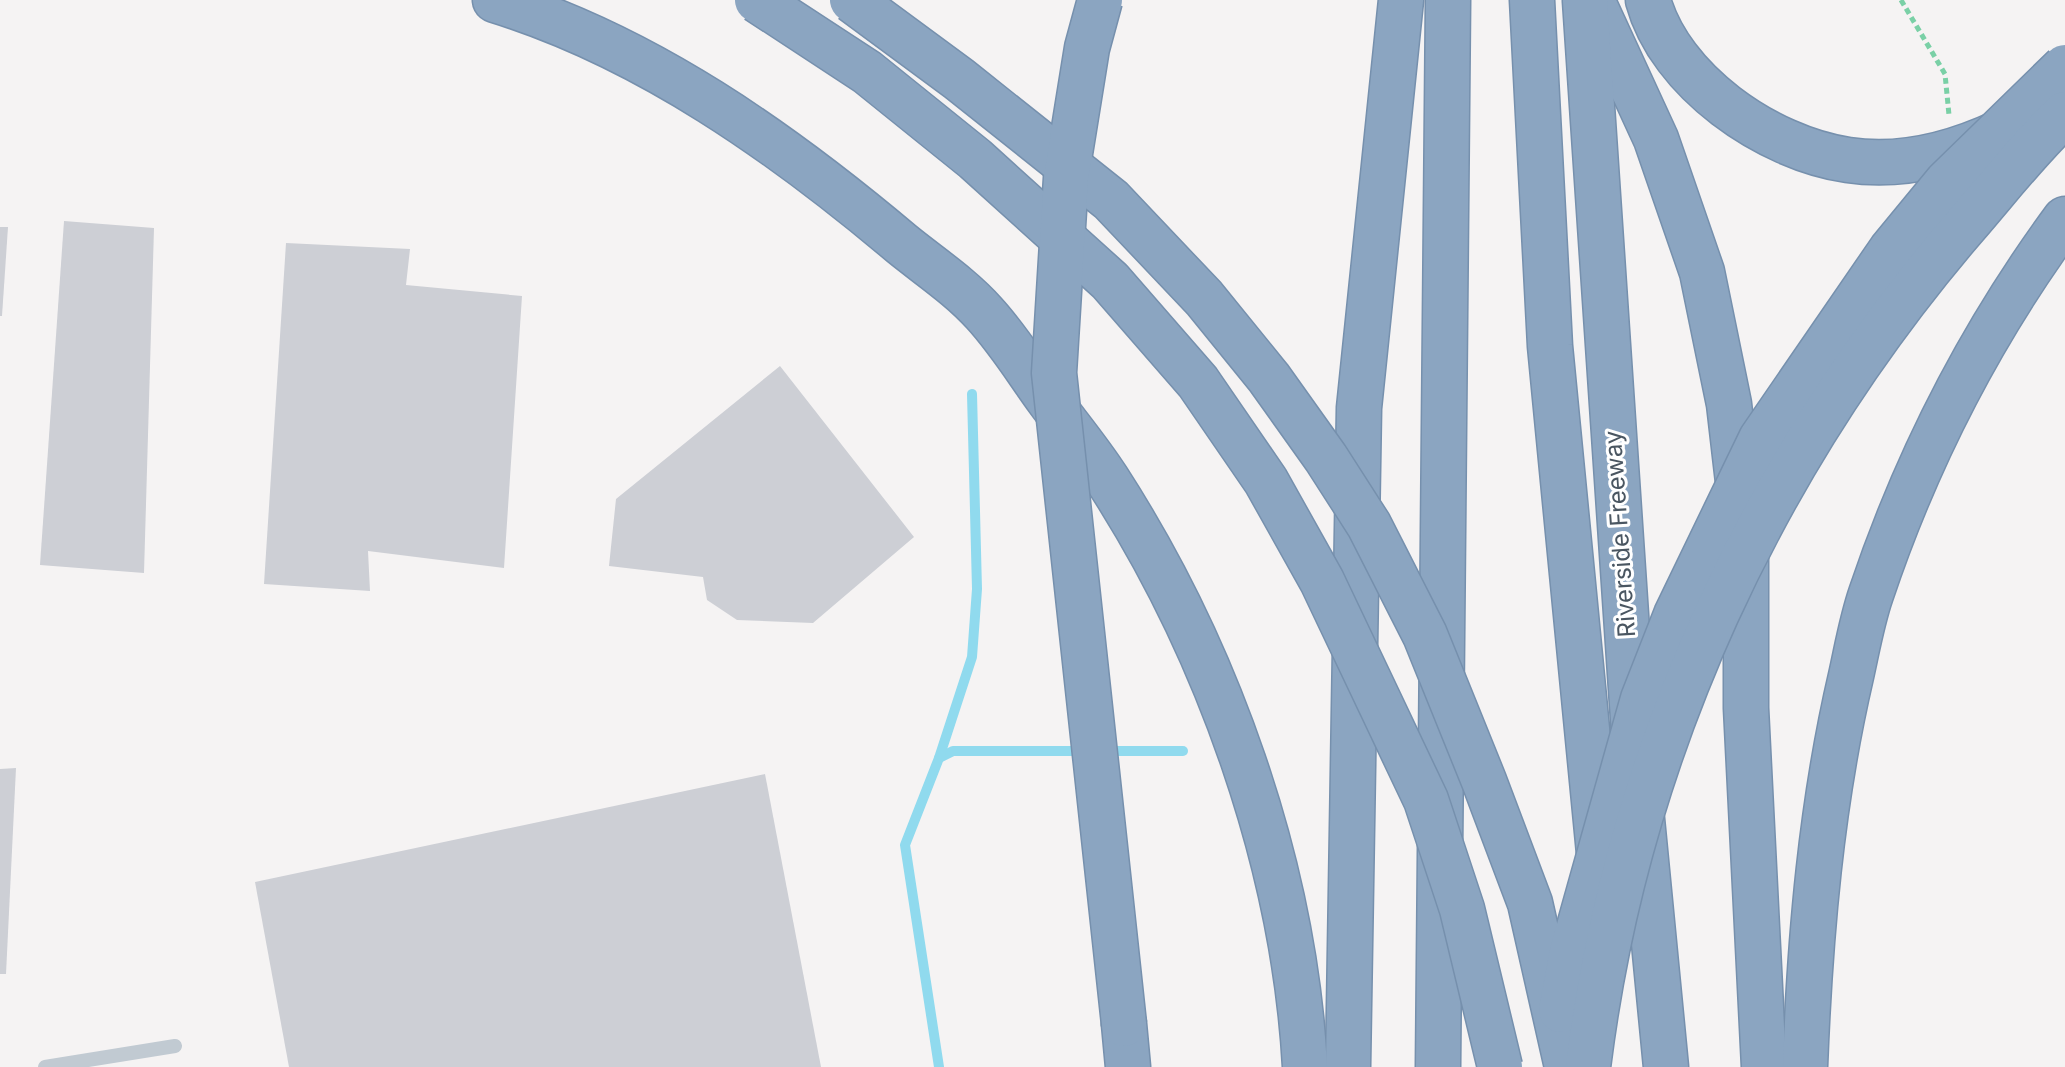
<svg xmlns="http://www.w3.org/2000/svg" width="2065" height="1067" font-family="Inter,sans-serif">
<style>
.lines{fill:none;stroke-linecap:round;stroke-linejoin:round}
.stream{stroke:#90daee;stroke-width:10}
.building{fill:#cdcfd5}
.highway-casing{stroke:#7690ad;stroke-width:47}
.path{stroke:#7ad0a6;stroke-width:5;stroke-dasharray:6 4;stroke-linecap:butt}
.lane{stroke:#c1cad2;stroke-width:14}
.highway{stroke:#8ba5c1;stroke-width:44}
.highway-bridge-casing{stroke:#7690ad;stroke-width:47;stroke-linecap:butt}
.highway-bridge{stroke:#8ba5c1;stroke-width:44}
.labels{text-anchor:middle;stroke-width:6;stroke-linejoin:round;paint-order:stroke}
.street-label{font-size:24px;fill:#4a5661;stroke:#fff}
</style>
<rect width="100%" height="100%" fill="#f5f3f3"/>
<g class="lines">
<g class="stream">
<path d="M1105 751H1183"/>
<path d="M939 758 953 751H1085"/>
<path d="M939 1067 905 845 939 758 972 657 977 589 972 394"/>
</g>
</g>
<g class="building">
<path d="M64 221 154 228 144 573 40 565Z"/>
<path d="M0 227H8L2 316H0Z"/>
<path d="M286 243 410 249 406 285 522 296 504 568 368 551 370 591 264 584Z"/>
<path d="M780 366 914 537 813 623 737 620 707 600 703 577 609 566 616 499Z"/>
<path d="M16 768 6 974H0V769Z"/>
<path d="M765 774 821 1067H289L255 882Z"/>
</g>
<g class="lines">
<g class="highway-casing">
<g id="highway">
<path d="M495 0C647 47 782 143 902 244 929 266 961 287 984 313 1008 339 1027 370 1048 399 1067 425 1089 451 1107 479 1217 649 1294 864 1305 1067"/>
<path d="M1532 0 1550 346 1599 853"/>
<path d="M1592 0 1656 139 1702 272 1729 404 1746 551V708L1764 1067"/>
<path d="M1648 0C1670 81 1767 148 1848 160 1901 168 1954 154 2001 132"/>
<path d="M1585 1 1634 734"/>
<path d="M1642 819 1666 1067"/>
<path d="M1124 1024 1128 1067"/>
<path d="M1348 1067 1359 408 1401 0"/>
<path d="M1438 1067 1448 0"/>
<path d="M1805 1067C1810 936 1821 805 1851 676 1857 649 1862 620 1871 594 1916 460 1981 333 2065 219"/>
</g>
</g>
<path class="path" d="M1901 0 1945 74 1949 115"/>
<path class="lane" d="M45 1067 175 1046"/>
<use href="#highway" class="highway"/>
<g class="highway-bridge-casing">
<g id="highway-bridge">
<path d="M757 0 867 72 975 159 1110 281 1198 382 1266 481 1322 581 1426 800 1462 909 1500 1067"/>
<path d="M852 0 959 79 1111 200 1204 298 1269 378 1326 458 1369 525 1425 635 1484 781 1530 903 1567 1067"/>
<path d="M1100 0 1087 48 1066 178 1054 373 1124 1024"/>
<path d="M1561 1010 1572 952 1643 699 1676 615 1761 439 1891 250 1947 182 2065 67"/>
<path d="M1588 1067C1627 752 1764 457 1972 218 2002 183 2031 146 2065 114"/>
</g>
</g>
<use href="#highway-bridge" class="highway-bridge"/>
</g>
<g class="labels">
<g class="street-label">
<text transform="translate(1620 534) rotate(-94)" y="8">Riverside Freeway</text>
</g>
</g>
</svg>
